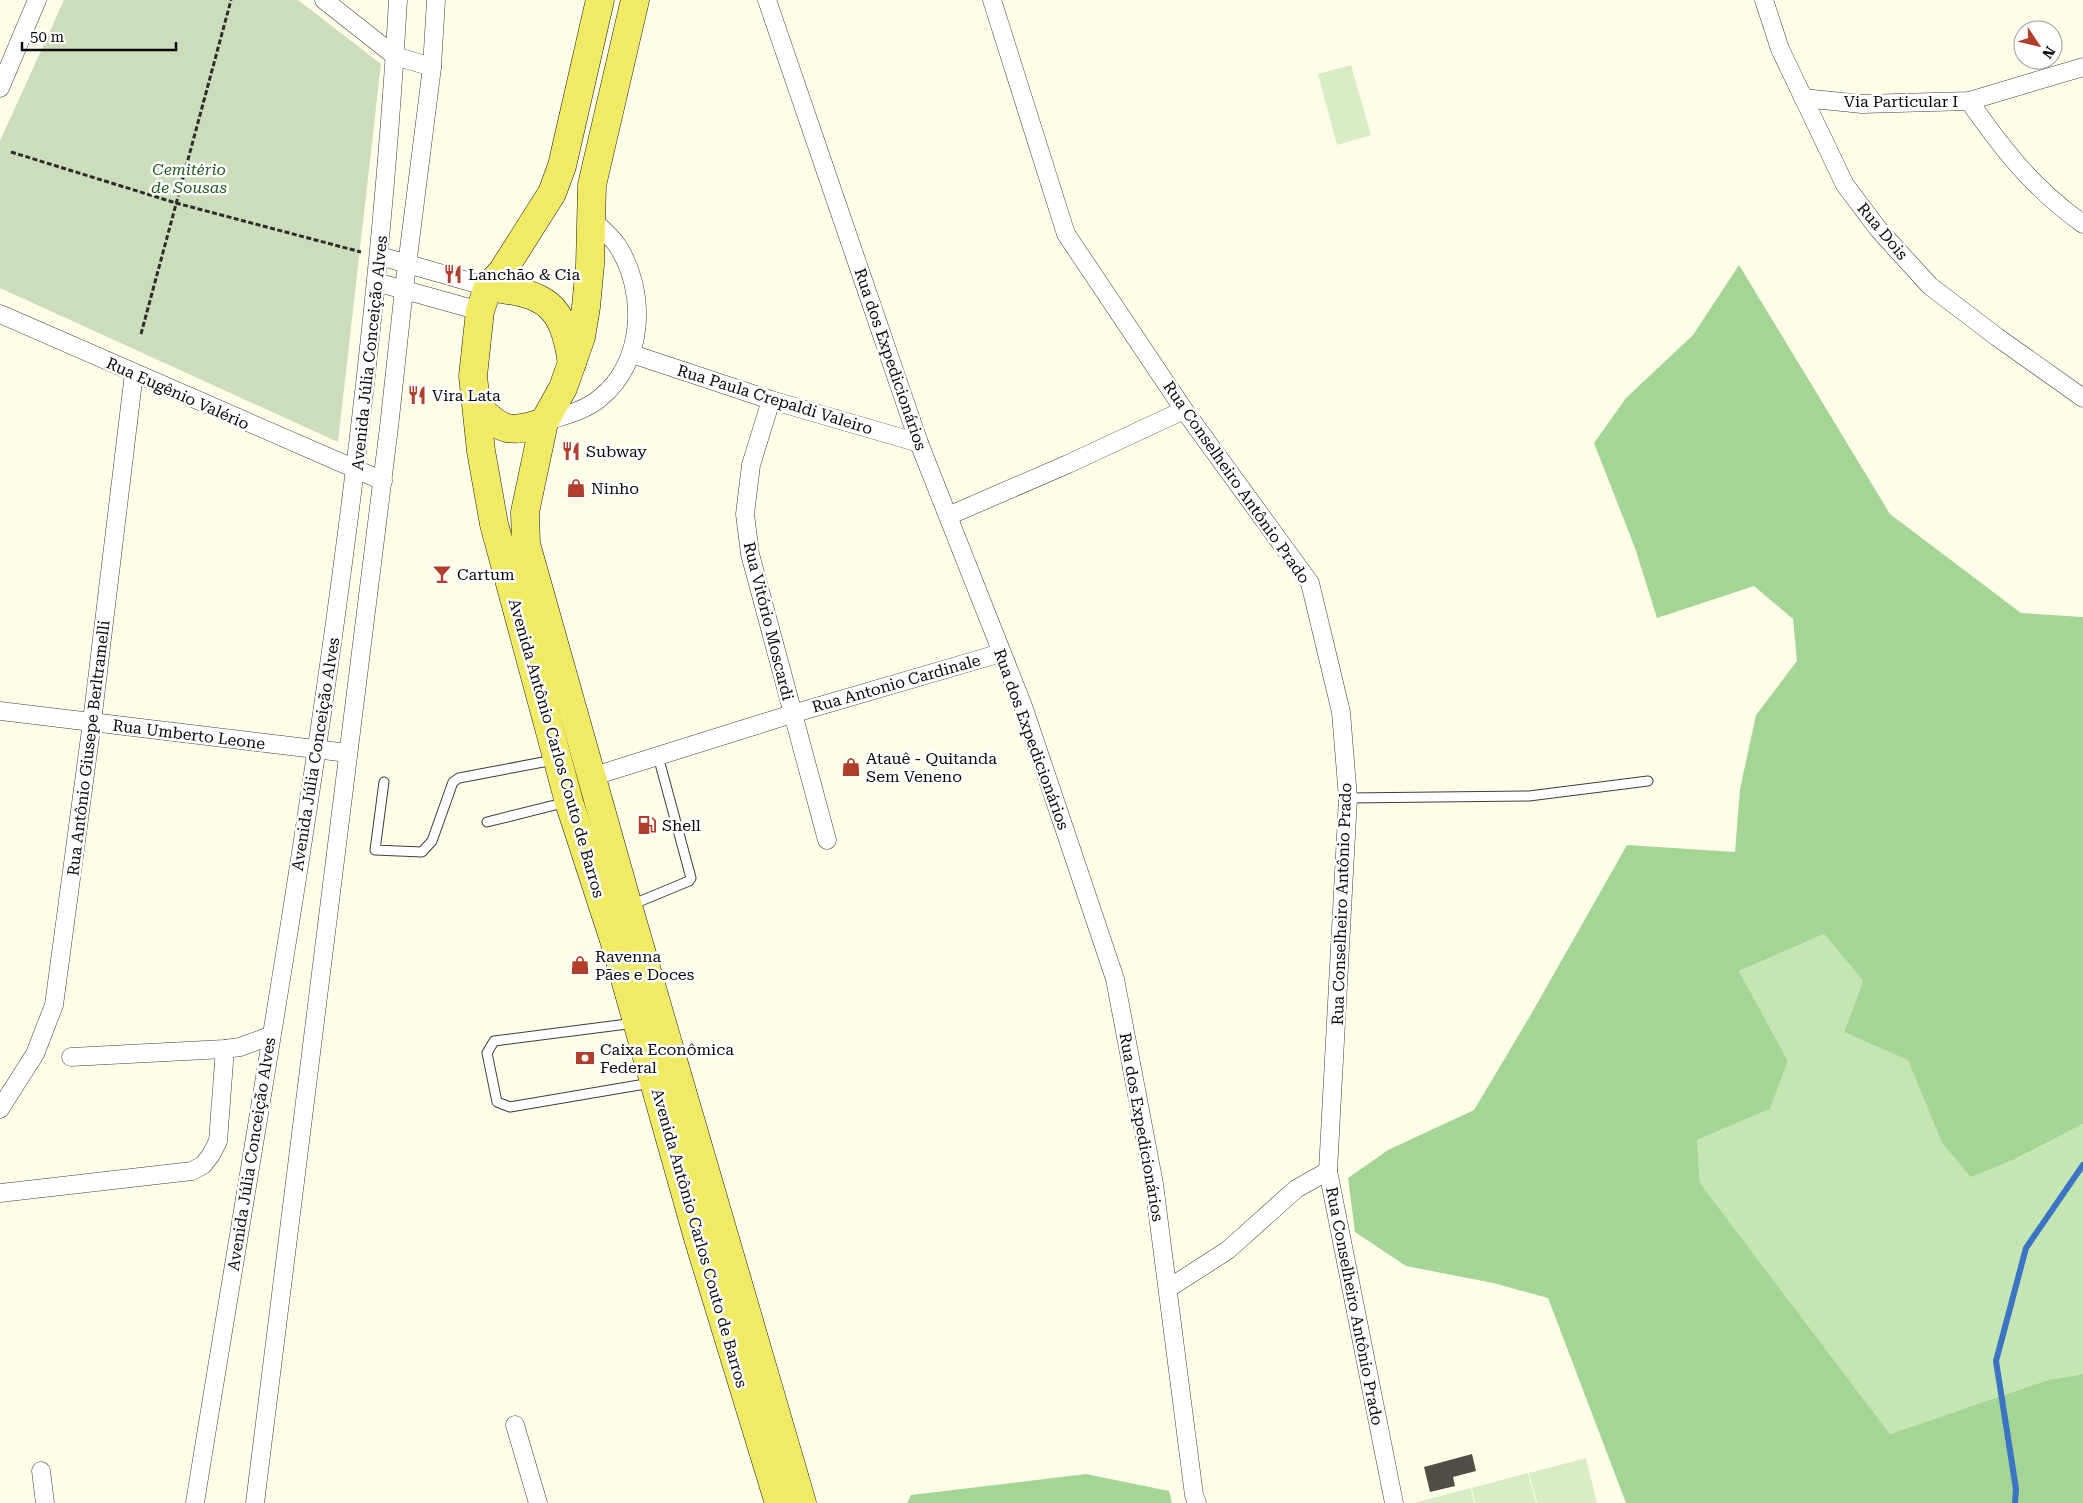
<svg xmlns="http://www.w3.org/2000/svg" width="2083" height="1503" font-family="'Roboto Serif',serif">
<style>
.green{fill:#c4e5b4}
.forest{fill:#a5d595}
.cemetery{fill:#ccddbc}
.pitch{fill:#d8edc6}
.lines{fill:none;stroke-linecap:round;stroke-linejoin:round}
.stream{stroke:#3b73c5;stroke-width:6}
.building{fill:#524d47}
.lane-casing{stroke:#3d3d3d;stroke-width:11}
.street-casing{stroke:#3d3d3d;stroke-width:19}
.primary-casing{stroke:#1b1b1b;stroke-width:29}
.path{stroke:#2c2c2c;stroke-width:3;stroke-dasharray:5 2.5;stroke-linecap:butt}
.lane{stroke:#fff;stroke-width:9}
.street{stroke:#fff;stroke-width:18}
.primary{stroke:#f1ea65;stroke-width:28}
.labels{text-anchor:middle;stroke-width:5;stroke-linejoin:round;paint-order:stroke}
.street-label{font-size:16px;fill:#0a0a0a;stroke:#fff}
.park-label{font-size:16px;font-style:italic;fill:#205c1f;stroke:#fff}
.poi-label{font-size:16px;fill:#0a0a0a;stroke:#fff;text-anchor:start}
</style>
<rect width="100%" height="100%" fill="#fefee8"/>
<path class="green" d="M1824 934 1863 981 1844 1032 1908 1059 1942 1143 2015 1159 2083 1124V1374L2048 1380 1890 1434 1700 1183 1697 1140 1770 1109 1788 1061 1739 971Z"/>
<g class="forest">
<path d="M1739 265 1890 514 2021 613 2083 617V1124L2015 1159 1971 1177 1942 1143 1908 1060 1844 1032 1863 981 1824 934 1739 971 1788 1061 1770 1109 1697 1140 1700 1183 1890 1434 2048 1380 2083 1374V1503H1626L1548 1298 1493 1283 1406 1266 1355 1232 1348 1178 1388 1150 1474 1110 1530 1016 1627 845 1735 852 1740 789 1756 715 1797 661 1793 619 1754 586 1657 618 1635 548 1594 443 1626 398 1693 335Z"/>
<path d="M1086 1474 1169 1491 1172 1503H907L911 1495Z"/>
</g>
<path class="cemetery" d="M64 0H298L381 64 338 442 0 288V141Z"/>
<g class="pitch">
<path d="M1351 65 1371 135 1337 145 1318 74Z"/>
<path d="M1586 1458 1597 1503H1537L1529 1473Z"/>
<path d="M1528 1473 1536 1503H1475L1472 1488Z"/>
<path d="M1471 1488 1474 1503H1414Z"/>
</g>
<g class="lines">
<path class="stream" d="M2015 1503 2016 1489 1996 1361 2026 1248 2083 1165"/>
</g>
<path class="building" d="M1472 1454 1476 1471 1453 1477 1455 1486 1430 1492 1424 1467Z"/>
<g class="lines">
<g class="lane-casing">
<g id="lane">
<path d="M384 782 375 850 422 852 432 841 453 782 459 778 554 760"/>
<path d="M1348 798 1529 796 1648 781"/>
<path d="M487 822 567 802"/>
<path d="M631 905 689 881 691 878 658 756"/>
<path d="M635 1023 494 1041 487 1053 497 1102 510 1107 651 1083"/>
</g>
</g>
<g class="street-casing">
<g id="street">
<path d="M324 0 395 56 432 67"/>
<path d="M767 0 919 443 1023 706 1115 979 1154 1184 1194 1495 1197 1503"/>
<path d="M992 0 1066 234 1184 410 1310 583 1341 712 1348 798 1328 1171 1394 1503"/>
<path d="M1764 0 1780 49 1845 185 1879 230 1930 286 1997 337 2083 398"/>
<path d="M0 88 37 0"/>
<path d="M1803 98 1862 104 1969 101 2083 67"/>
<path d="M1969 101C2004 151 2033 188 2083 224"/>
<path d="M380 256 488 287"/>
<path d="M376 282 480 311"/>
<path d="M0 314 383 481"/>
<path d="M632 354 771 400 919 443"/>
<path d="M771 400 751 465 745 514 750 554 827 840"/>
<path d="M544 422C562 416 585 411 600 398 645 362 647 291 617 245 610 235 599 226 590 218"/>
<path d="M948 516 1068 464 1184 410"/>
<path d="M0 711 348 753"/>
<path d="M591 777 792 714 1001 653"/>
<path d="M71 1057 225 1049 240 1047 270 1036"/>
<path d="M0 1109 35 1054 54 1005 92 722 134 373"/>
<path d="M0 1193 192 1171 203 1165 211 1155 218 1141 225 1049"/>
<path d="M1169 1288 1228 1250 1296 1189 1328 1171"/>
<path d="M515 1425 538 1503"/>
<path d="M41 1471 45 1503"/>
<path d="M195 1503C275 1004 370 506 398 0"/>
<path d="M255 1503 389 427 404 289 432 67 436 0"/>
</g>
</g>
<g class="primary-casing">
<g id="primary">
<path d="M600 0 562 166 552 193 502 272 488 287 480 311 473 376 481 451 494 524 569 802 614 940 698 1238 779 1503"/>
<path d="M635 0 592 185 590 265 586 307 581 337 563 388 544 422 525 512 526 544 628 906 802 1503"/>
<path d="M488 287C546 294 563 303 572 363"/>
<path d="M477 406C501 431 510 434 544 422"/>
</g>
</g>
<g class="path">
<path d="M11 152 176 203 361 252"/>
<path d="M141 334 231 0"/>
</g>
<use href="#lane" class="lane"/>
<use href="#street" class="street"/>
<use href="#primary" class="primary"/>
</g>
<defs>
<g id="restaurant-bare" transform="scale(1.5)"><path d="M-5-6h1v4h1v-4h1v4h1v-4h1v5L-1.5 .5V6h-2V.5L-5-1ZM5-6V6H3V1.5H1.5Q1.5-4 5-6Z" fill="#b03e2b" stroke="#fff" stroke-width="2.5" paint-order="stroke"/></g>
<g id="shop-bare" transform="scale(1.5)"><path d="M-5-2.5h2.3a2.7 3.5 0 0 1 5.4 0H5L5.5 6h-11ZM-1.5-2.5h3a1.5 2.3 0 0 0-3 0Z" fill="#b03e2b" stroke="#fff" stroke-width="2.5" paint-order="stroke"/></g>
<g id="bar-bare" transform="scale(1.5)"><path d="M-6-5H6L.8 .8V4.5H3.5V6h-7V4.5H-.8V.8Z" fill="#b03e2b" stroke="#fff" stroke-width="2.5" paint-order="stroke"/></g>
<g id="fuel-bare" transform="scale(1.5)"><path d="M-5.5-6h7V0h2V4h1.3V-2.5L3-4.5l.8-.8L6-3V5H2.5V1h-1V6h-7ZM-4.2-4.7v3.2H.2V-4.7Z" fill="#b03e2b" stroke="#fff" stroke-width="2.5" paint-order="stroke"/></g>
<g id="bank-bare" transform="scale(1.5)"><path d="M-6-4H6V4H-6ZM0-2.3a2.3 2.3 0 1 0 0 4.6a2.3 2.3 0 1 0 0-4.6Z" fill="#b03e2b" stroke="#fff" stroke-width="2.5" paint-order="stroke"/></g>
</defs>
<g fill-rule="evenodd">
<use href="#restaurant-bare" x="453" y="274"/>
<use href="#restaurant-bare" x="417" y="395"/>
<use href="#restaurant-bare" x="571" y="451"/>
<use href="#shop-bare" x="576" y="488"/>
<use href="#bar-bare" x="442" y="574"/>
<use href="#shop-bare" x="851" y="767"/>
<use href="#fuel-bare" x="647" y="825"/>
<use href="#shop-bare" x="580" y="965"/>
<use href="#bank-bare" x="585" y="1058"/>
</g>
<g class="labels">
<g class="street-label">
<text x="1901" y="107">Via Particular I</text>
<text transform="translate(1883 231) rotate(50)" y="6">Rua Dois</text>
<text transform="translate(369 353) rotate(-84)" y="6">Avenida Júlia Conceição Alves</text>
<text transform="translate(891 359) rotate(71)" y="6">Rua dos Expedicionários</text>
<text transform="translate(178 393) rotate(24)" y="6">Rua Eugênio Valério</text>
<text transform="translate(775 399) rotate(17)" y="6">Rua Paula Crepaldi Valeiro</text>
<text transform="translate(1237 482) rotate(55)" y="6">Rua Conselheiro Antônio Prado</text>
<text transform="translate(769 621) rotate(76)" y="6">Rua Vitório Moscardi</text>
<text transform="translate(896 683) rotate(-16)" y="6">Rua Antonio Cardinale</text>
<text transform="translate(189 734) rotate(7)" y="6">Rua Umberto Leone</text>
<text transform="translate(1032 739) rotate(70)" y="6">Rua dos Expedicionários</text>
<text transform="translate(88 748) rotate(-83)" y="6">Rua Antônio Giusepe Berltramelli</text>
<text transform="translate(557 748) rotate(74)" y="6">Avenida Antônio Carlos Couto de Barros</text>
<text transform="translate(315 754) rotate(-81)" y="6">Avenida Júlia Conceição Alves</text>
<text transform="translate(1341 904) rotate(-88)" y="6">Rua Conselheiro Antônio Prado</text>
<text transform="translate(1142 1127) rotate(80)" y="6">Rua dos Expedicionários</text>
<text transform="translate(251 1154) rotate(-81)" y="6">Avenida Júlia Conceição Alves</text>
<text transform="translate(700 1238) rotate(74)" y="6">Avenida Antônio Carlos Couto de Barros</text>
<text transform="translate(1355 1306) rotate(79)" y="6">Rua Conselheiro Antônio Prado</text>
</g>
<g class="park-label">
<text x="189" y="175">Cemitério<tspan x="189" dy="18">de Sousas</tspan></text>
</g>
<g class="poi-label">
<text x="468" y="280">Lanchão &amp; Cia</text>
<text x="432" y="401">Vira Lata</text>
<text x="586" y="457">Subway</text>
<text x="591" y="494">Ninho</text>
<text x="457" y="580">Cartum</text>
<text x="866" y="764">Atauê - Quitanda<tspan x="866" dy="18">Sem Veneno</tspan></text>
<text x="662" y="831">Shell</text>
<text x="595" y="962">Ravenna<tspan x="595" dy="18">Pães e Doces</tspan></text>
<text x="600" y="1055">Caixa Econômica<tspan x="600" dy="18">Federal</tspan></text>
</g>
</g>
<g transform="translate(2038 45) rotate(125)"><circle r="24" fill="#ffffff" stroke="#9d9d9d"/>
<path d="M0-4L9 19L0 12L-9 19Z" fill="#b03e2b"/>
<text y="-8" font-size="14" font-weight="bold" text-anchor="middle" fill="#0a0a0a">N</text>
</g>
<path d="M22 42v8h154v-8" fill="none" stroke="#0a0a0a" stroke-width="2.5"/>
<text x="30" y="42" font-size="15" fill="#0a0a0a" stroke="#ffffff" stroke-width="4" paint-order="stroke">50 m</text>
</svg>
